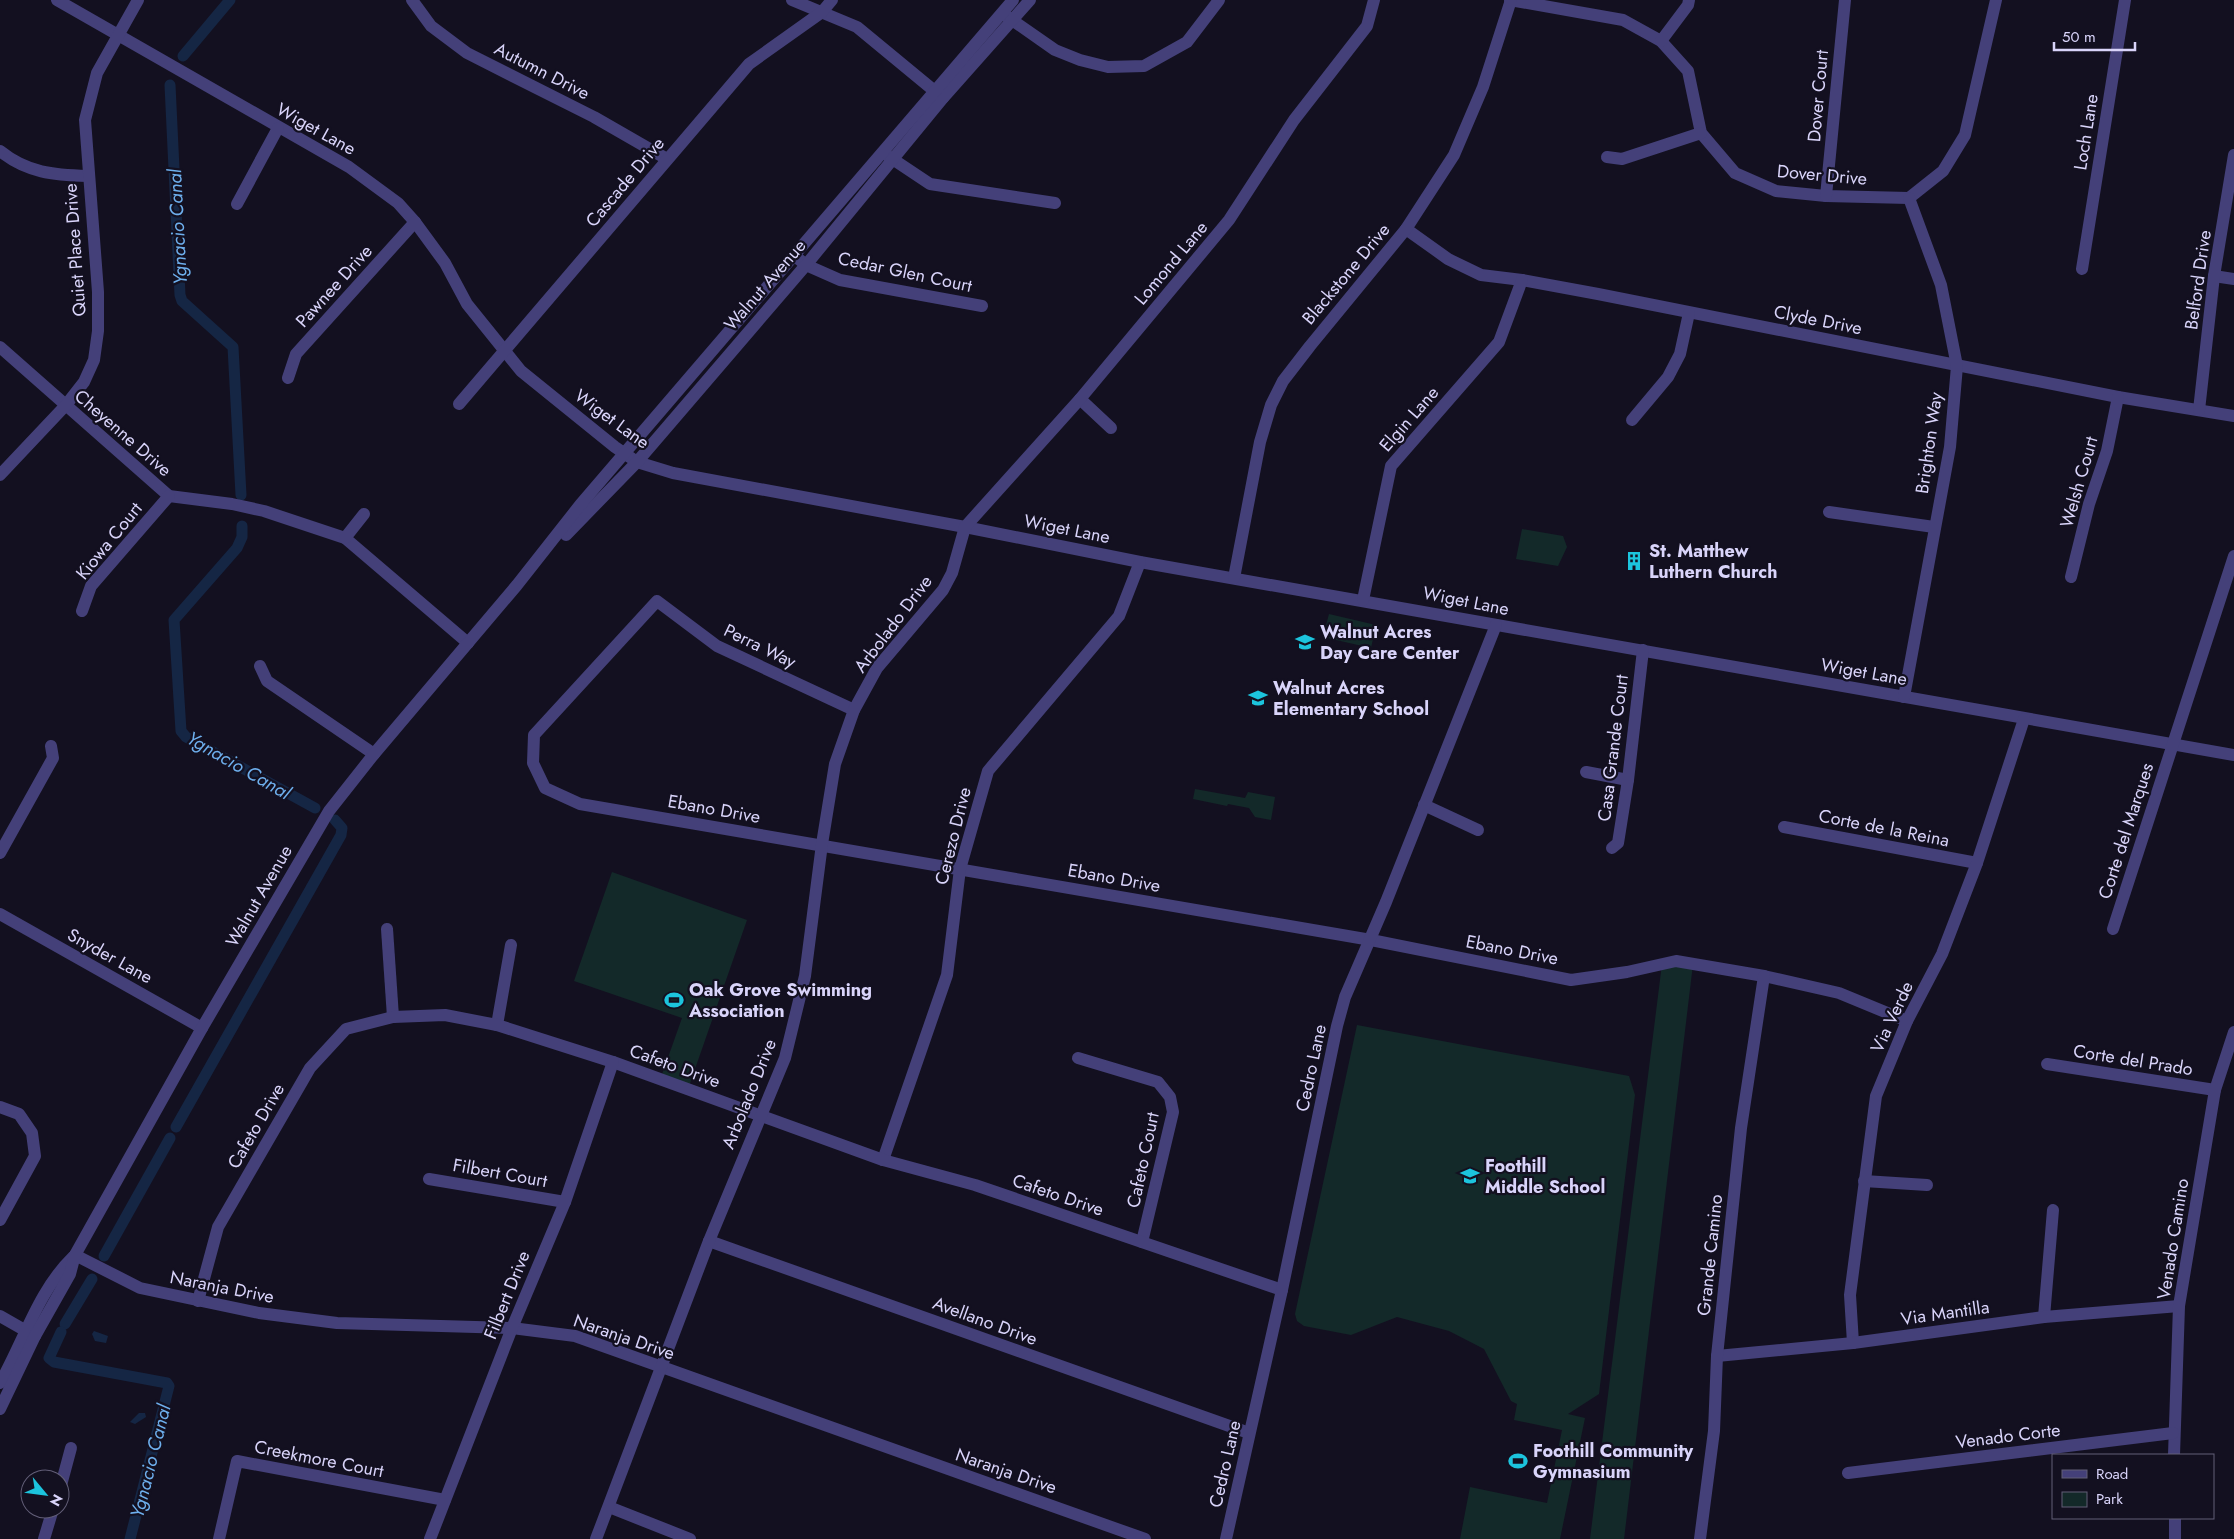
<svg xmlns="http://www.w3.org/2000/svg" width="2234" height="1539" font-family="Jost,sans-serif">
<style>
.green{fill:#132929}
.water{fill:#152644}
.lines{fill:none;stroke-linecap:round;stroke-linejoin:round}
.canal{stroke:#152644;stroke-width:11}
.minor{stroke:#444079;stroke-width:12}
.tertiary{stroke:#444079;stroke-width:12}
.labels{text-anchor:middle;stroke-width:4.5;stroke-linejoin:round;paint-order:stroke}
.street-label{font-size:18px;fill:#d9d4fa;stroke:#131020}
.poi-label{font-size:18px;font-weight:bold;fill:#d9d4fa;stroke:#131020;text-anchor:start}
.water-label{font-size:19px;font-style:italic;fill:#6eafed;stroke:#131020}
</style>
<rect width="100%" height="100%" fill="#131020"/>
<g class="green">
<path d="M1522 529 1563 536 1567 547 1558 566 1516 559Z"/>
<path d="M1329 614 1376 625 1371 648 1323 637Z"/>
<path d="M1195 789 1245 798 1248 792 1275 797 1271 820 1255 817 1249 808 1228 804 1227 806 1193 799Z"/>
<path d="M612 872 747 920 688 1089 660 1080 682 1018 574 981Z"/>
<path d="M1662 964H1693L1624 1539H1590Z"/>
<path d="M1357 1025 1629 1076 1635 1095 1599 1394 1568 1414 1585 1418 1560 1539H1460L1470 1487 1547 1503 1562 1430 1514 1420 1517 1404 1511 1401 1484 1349 1449 1331 1397 1317 1351 1335 1304 1326 1297 1321 1295 1314Z"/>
</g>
<g class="water">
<path d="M94 1331 108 1336 106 1343 95 1341 92 1334Z"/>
<path d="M139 1413H145L146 1417 135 1424 130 1422Z"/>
</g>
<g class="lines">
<g class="canal">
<path d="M183 56 230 0"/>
<path d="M170 85 180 295 182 301 233 347 241 495"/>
<path d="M242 526V537L237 548 174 620 181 731 186 737 315 808"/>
<path d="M176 1127 341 835 342 828 335 820"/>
<path d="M104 1256 170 1138"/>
<path d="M65 1324 92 1279"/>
<path d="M61 1332 49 1358 54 1362 167 1383 169 1386 130 1539"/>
</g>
<g class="minor">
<path d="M57 0 349 167 398 203 415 222 445 263 467 304 521 371 615 447 637 462 673 473 965 527 1140 562 2234 755"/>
<path d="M412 0 431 26 467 53 594 117 667 159"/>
<path d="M792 0 857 27 943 98"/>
<path d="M1510 0 1623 20 1661 41 1688 71 1701 133 1735 173 1776 191 1826 196 1909 198 1943 171 1965 135 1996 0"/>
<path d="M1005 15 1055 50 1080 60 1108 67 1144 66 1187 42 1219 0"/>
<path d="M1661 41 1688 5 1689 0"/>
<path d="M0 151C27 173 54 175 88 176"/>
<path d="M885 154 930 184 1055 203"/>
<path d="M1607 157 1622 159 1701 133"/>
<path d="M1826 196 1845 0"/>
<path d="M237 204 278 128"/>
<path d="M1406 229 1448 259 1481 275 1522 280 1598 294 2118 397 2234 416"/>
<path d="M795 256 806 265 840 280 982 306"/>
<path d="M2082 269 2125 0"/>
<path d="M2214 276 2234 279"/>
<path d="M0 347 169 496 232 504 264 511 345 538 468 643"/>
<path d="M288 378 296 354 415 222"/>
<path d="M1080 399 1111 428"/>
<path d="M459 404 749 64 822 12 832 0"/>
<path d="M2199 410 2214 276 2234 155"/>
<path d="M1632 420 1668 377 1680 354 1689 313"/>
<path d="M0 475 66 405 84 382 94 360 98 331V292L85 120 97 73 138 0"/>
<path d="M1829 512 1934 527"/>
<path d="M345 538 364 514"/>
<path d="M2071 577 2089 504 2107 451 2118 397"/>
<path d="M1234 578 1260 442 1271 405 1283 381 1310 346 1406 229 1454 155 1483 87 1511 0"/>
<path d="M1363 600 1391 466 1499 342 1522 280"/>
<path d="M82 611 91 586 169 496"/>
<path d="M260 666 267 681 374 754"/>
<path d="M1904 697 1950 447 1957 366 1941 285 1909 198"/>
<path d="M854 710 717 646 657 601 534 735 533 763 545 788 580 804 1371 940 1571 980 1627 972 1676 961 1764 976 1839 993 1907 1021"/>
<path d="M1586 772 1628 780"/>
<path d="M1424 805 1478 830"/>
<path d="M1784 827 1977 863"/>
<path d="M1612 848 1618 843 1628 780 1643 650"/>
<path d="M0 853 53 758 51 746"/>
<path d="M0 914 202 1028"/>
<path d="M387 929 393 1017"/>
<path d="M2113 929 2234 556"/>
<path d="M497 1025 511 945"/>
<path d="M1078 1058 1158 1082 1170 1097 1173 1112 1142 1242"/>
<path d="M2047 1064 2215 1090"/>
<path d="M0 1107 19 1114 32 1133 35 1156 0 1220"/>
<path d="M883 1160 947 975 960 869 988 771 1119 616 1140 562"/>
<path d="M429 1179 565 1202"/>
<path d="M1864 1181 1927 1185"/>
<path d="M709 1241 1249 1433"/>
<path d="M75 1255 140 1288 259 1313 337 1323 512 1328 575 1336 1145 1539"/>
<path d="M198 1301 218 1227 310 1068 346 1029 393 1017 445 1015 497 1025 613 1062 883 1160 975 1185 1282 1290"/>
<path d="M0 1316 35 1336"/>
<path d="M2044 1317 2053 1210"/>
<path d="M1853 1343 1850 1295 1876 1096 1907 1021 1942 954 1977 863 2024 719"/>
<path d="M1717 1356 1853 1343 2044 1317 2179 1306"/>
<path d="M2174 1455 2179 1306 2215 1090 2234 1032"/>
<path d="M1848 1473 2173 1433"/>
<path d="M60 1489 71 1448"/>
<path d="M609 1507 690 1539"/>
<path d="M2175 1518V1539"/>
<path d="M44 1539 53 1509"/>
<path d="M219 1539 237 1461 445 1500"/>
<path d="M430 1539 512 1328 565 1202 613 1062"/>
<path d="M596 1539 709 1241 785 1058 805 976 822 844 835 764 854 710 877 668 943 590 952 573 965 527 1080 399 1229 220 1294 120 1367 26 1374 0"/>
<path d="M1226 1539 1282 1290 1337 1026 1345 997 1386 902 1496 625"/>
<path d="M1700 1539 1714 1431 1717 1356 1741 1128 1764 976"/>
</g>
<g class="tertiary">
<path d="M566 535 637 462 806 265 943 98 1030 0"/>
<path d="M0 1383C24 1341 38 1291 73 1257"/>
<path d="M0 1409 35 1336 70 1274 75 1255 202 1028 329 811 374 754 517 585 580 505 1013 0"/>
</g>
</g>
<defs>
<g id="building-bare" transform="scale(1.5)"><path d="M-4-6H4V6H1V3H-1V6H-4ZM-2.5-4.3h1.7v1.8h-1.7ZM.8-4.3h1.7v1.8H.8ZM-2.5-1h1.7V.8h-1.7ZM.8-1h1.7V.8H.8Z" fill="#1cc4dd" stroke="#131020" stroke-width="2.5" paint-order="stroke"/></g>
<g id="school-bare" transform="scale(1.5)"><path d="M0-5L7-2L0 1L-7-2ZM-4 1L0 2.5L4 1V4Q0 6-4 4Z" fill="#1cc4dd" stroke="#131020" stroke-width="2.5" paint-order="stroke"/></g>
<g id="stadium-bare" transform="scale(1.5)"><path d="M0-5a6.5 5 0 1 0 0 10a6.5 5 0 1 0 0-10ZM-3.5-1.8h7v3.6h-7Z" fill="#1cc4dd" stroke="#131020" stroke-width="2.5" paint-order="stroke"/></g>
</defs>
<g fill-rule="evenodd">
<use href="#building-bare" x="1634" y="561"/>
<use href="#school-bare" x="1305" y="642"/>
<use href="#school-bare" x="1258" y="698"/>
<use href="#stadium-bare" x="674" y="1000"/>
<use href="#school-bare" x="1470" y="1176"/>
<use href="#stadium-bare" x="1518" y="1461"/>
</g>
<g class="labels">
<g class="street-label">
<text transform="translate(542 71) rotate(27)" y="6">Autumn Drive</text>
<text transform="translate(1818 96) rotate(-85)" y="6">Dover Court</text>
<text transform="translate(316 129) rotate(29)" y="6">Wiget Lane</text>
<text transform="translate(2086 132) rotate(-81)" y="6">Loch Lane</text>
<text transform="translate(1822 175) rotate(5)" y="6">Dover Drive</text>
<text transform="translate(625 182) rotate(-50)" y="6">Cascade Drive</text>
<text transform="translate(75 250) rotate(-94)" y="6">Quiet Place Drive</text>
<text transform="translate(1171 263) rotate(-50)" y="6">Lomond Lane</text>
<text transform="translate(905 272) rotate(12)" y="6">Cedar Glen Court</text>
<text transform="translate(1346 274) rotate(-50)" y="6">Blackstone Drive</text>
<text transform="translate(2198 280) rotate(-82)" y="6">Belford Drive</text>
<text transform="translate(765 285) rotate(-49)" y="6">Walnut Avenue</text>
<text transform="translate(334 286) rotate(-48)" y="6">Pawnee Drive</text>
<text transform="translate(1818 320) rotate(11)" y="6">Clyde Drive</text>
<text transform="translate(612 419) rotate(36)" y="6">Wiget Lane</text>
<text transform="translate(1409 419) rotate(-49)" y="6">Elgin Lane</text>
<text transform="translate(123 433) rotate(41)" y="6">Cheyenne Drive</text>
<text transform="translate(1929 443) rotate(-82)" y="6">Brighton Way</text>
<text transform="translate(2079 482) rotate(-74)" y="6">Welsh Court</text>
<text transform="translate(1067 529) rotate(11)" y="6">Wiget Lane</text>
<text transform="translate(109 541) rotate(-51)" y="6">Kiowa Court</text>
<text transform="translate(1466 601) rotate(11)" y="6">Wiget Lane</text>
<text transform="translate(893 624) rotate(-53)" y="6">Arbolado Drive</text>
<text transform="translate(760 646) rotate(26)" y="6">Perra Way</text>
<text transform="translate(1864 672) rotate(10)" y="6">Wiget Lane</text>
<text transform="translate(1613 748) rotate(-83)" y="6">Casa Grande Court</text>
<text transform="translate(714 809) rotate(10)" y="6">Ebano Drive</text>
<text transform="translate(1884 828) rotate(11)" y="6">Corte de la Reina</text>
<text transform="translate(2126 831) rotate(-72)" y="6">Corte del Marques</text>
<text transform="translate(953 836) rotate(-76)" y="6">Cerezo Drive</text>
<text transform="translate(1114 878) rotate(10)" y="6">Ebano Drive</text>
<text transform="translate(259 896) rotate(-60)" y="6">Walnut Avenue</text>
<text transform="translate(1512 950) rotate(11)" y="6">Ebano Drive</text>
<text transform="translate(110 956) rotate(29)" y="6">Snyder Lane</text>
<text transform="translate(1892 1017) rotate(-65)" y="6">Via Verde</text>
<text transform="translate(2133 1060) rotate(9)" y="6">Corte del Prado</text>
<text transform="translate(675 1066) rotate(20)" y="6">Cafeto Drive</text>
<text transform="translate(1311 1068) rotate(-78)" y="6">Cedro Lane</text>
<text transform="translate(749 1094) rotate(-68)" y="6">Arbolado Drive</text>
<text transform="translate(256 1126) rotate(-60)" y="6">Cafeto Drive</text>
<text transform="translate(1143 1160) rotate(-78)" y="6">Cafeto Court</text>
<text transform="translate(500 1173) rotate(10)" y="6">Filbert Court</text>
<text transform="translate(1058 1195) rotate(19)" y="6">Cafeto Drive</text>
<text transform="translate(2173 1239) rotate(-81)" y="6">Venado Camino</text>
<text transform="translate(1710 1255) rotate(-84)" y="6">Grande Camino</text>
<text transform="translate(222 1287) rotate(11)" y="6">Naranja Drive</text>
<text transform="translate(507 1295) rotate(-68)" y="6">Filbert Drive</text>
<text transform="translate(1945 1313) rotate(-8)" y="6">Via Mantilla</text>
<text transform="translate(985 1321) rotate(20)" y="6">Avellano Drive</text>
<text transform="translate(624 1337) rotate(19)" y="6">Naranja Drive</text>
<text transform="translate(2008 1436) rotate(-7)" y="6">Venado Corte</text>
<text transform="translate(319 1459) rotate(11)" y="6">Creekmore Court</text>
<text transform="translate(1225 1464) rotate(-77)" y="6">Cedro Lane</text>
<text transform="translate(1006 1471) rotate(19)" y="6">Naranja Drive</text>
</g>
<g class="poi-label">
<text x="1649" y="557">St. Matthew<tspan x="1649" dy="21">Luthern Church</tspan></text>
<text x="1320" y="638">Walnut Acres<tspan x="1320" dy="21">Day Care Center</tspan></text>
<text x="1273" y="694">Walnut Acres<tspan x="1273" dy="21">Elementary School</tspan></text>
<text x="689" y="996">Oak Grove Swimming<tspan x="689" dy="21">Association</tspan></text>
<text x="1485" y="1172">Foothill<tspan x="1485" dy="21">Middle School</tspan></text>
<text x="1533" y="1457">Foothill Community<tspan x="1533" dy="21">Gymnasium</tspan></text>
</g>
<g class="water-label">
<text transform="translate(177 227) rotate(-93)" y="7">Ygnacio Canal</text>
<text transform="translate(239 765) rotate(30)" y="7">Ygnacio Canal</text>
<text transform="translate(150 1461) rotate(-76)" y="7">Ygnacio Canal</text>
</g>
</g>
<rect x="2052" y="1454" width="162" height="65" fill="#131020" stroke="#625e77"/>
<rect x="2062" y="1470" width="25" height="8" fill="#444079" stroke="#625e77"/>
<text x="2096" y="1479" font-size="15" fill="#d9d4fa">Road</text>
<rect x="2062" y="1492" width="25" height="15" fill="#132929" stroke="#625e77"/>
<text x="2096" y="1504" font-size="15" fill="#d9d4fa">Park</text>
<g transform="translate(45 1494) rotate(119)"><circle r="24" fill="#131020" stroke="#625e77"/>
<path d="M0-4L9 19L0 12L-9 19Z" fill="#1cc4dd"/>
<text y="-8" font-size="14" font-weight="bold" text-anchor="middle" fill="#d9d4fa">N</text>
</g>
<path d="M2054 42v8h81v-8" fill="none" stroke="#d9d4fa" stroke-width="2.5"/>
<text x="2062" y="42" font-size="15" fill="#d9d4fa" stroke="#131020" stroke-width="4" paint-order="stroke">50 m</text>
</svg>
